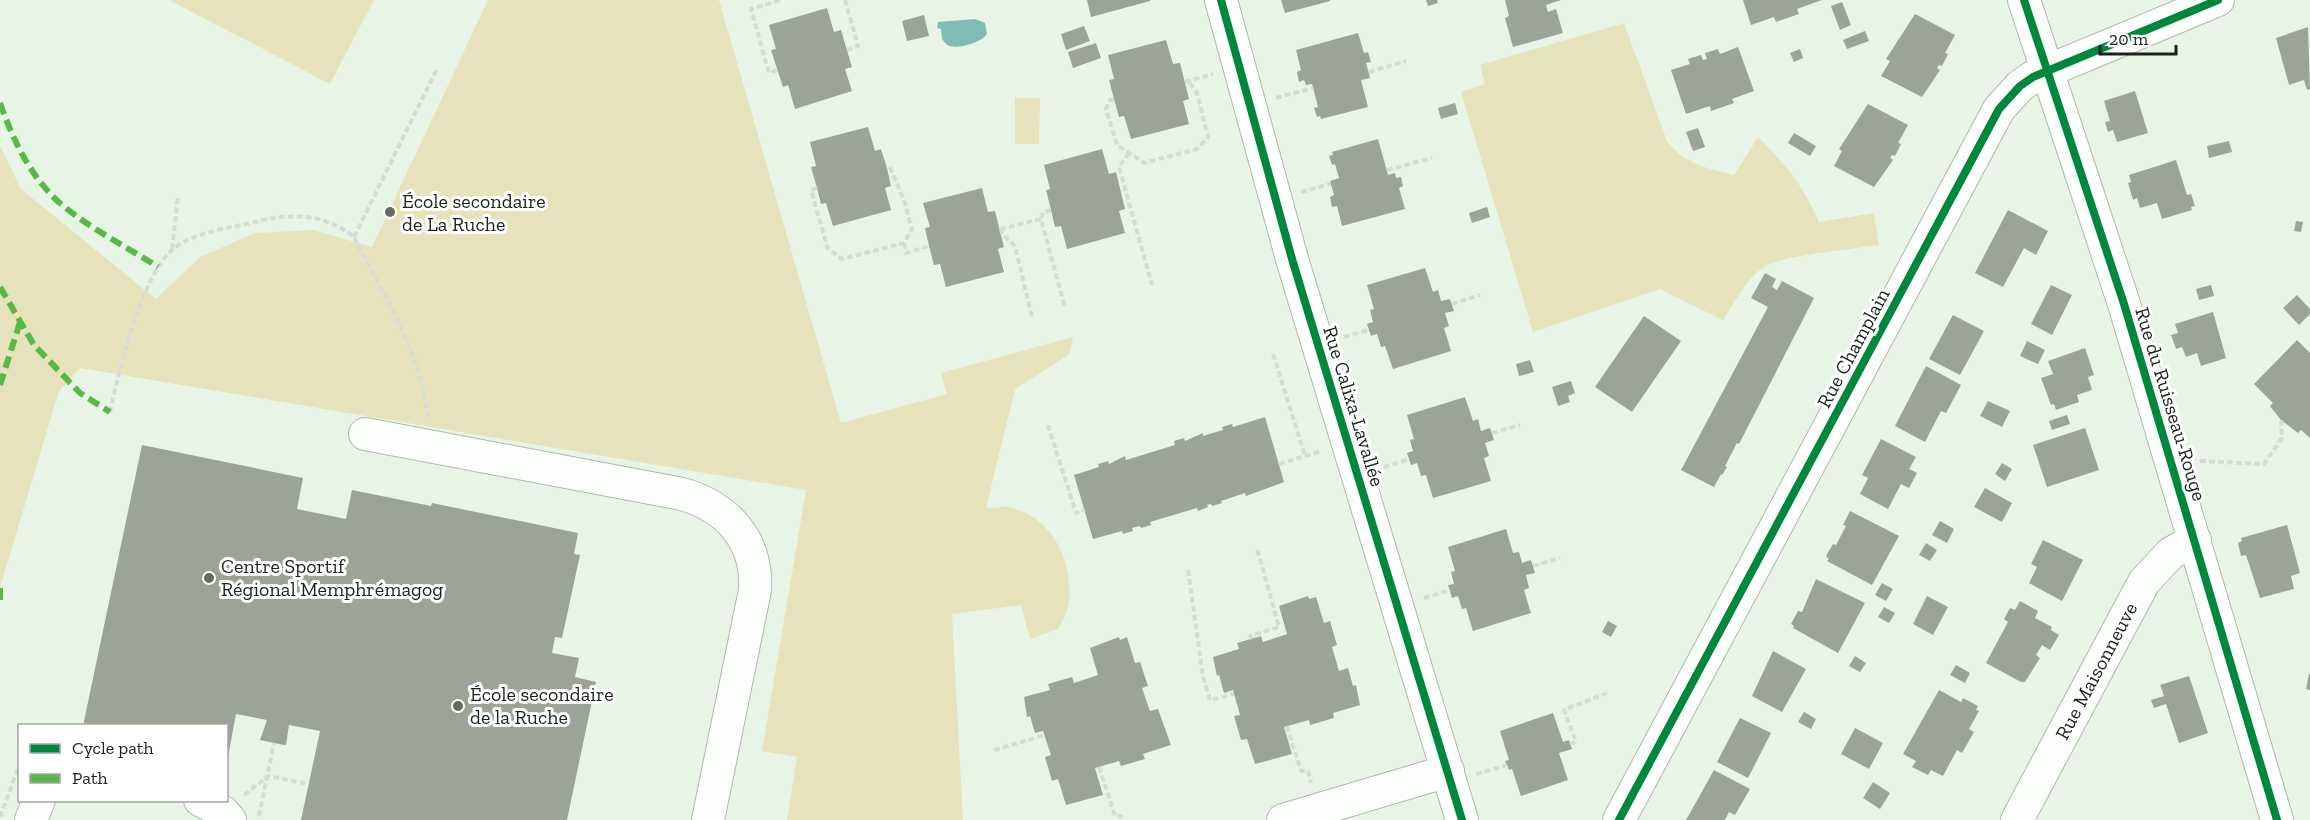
<svg xmlns="http://www.w3.org/2000/svg" width="2310" height="820" font-family="'Zilla Slab',serif">
<style>
.green{fill:#e6e3bc}
.water{fill:#81bcb4}
.building{fill:#9ca497}
.lines{fill:none;stroke-linecap:round;stroke-linejoin:round}
.minor-casing{stroke:#aeb8ad;stroke-width:34}
.path{stroke:#d7dbd7;stroke-width:4;stroke-dasharray:6 3;stroke-linecap:butt}
.minor{stroke:#fcfefb;stroke-width:32}
.quiet{stroke:#58b947;stroke-width:6;stroke-dasharray:12 6;stroke-linecap:butt}
.cycleway-casing{stroke:#fff;stroke-width:11}
.cycleway{stroke:#00873e;stroke-width:8}
.poi-dot{fill:#626c61;stroke:#fff;stroke-width:2}
.labels{text-anchor:middle;stroke-width:6;stroke-linejoin:round;paint-order:stroke}
.poi-label{font-size:20px;fill:#1a231a;stroke:#fff;text-anchor:start}
.street-label{font-size:20px;fill:#1a231a;stroke:#fff}
</style>
<rect width="100%" height="100%" fill="#e8f5e6"/>
<g class="green">
<path d="M169 0H374L330 84Z"/>
<path d="M488 0H719L841 423 947 394 941 373 1073 337 1070 354 1015 389 986 508C993 509 1002 506 1009 507 1054 517 1073 562 1069 603 1068 612 1062 621 1058 629L1030 639 1021 605 952 614 963 820H787L797 757 762 751 806 490 80 368 59 391 0 588V146L21 189 156 299 200 257 255 233 314 230 372 247Z"/>
<path d="M1624 23 1667 141C1684 164 1707 168 1734 175L1758 137C1786 165 1803 185 1819 222L1874 213 1879 245C1854 249 1785 255 1766 266 1747 277 1735 302 1723 320L1660 289 1533 332 1461 92 1485 84 1480 65Z"/>
<path d="M1015 98H1040L1039 144H1015Z"/>
</g>
<path class="water" d="M975 19 985 23 987 34C981 43 957 50 947 45L942 39 941 29 937 28 938 22Z"/>
<g class="building">
<path d="M1087 0H1150V1L1091 17Z"/>
<path d="M1281 0H1330V1L1285 13Z"/>
<path d="M1426 0H1437L1438 3 1428 6Z"/>
<path d="M1505 0H1561L1546 5 1548 12 1556 9 1563 33 1513 47 1505 18 1509 16Z"/>
<path d="M1743 0H1822L1797 9 1799 14 1776 22 1774 17 1751 25Z"/>
<path d="M1842 2 1851 25 1840 30 1831 6Z"/>
<path d="M827 8 834 32 841 30 852 67 845 69 852 91 795 109 788 85 783 87 771 50 776 49 769 25Z"/>
<path d="M1915 14 1955 35 1945 53 1948 54 1942 66 1939 65 1937 68 1940 70 1922 97 1881 76 1890 61 1886 59Z"/>
<path d="M924 15 929 36 907 41 902 21Z"/>
<path d="M1084 26 1090 41 1066 50 1061 34Z"/>
<path d="M2308 27 2310 89 2307 90 2304 80 2289 85 2276 38Z"/>
<path d="M1865 31 1869 41 1847 49 1843 40Z"/>
<path d="M1358 33 1364 53 1368 52 1371 62 1366 63 1370 78 1361 80 1368 107 1321 119 1320 116 1317 117 1314 108 1318 107 1312 84 1306 85 1304 80 1299 82 1297 72 1301 70 1296 50Z"/>
<path d="M1166 40 1173 64 1180 63 1189 99 1183 101 1189 124 1131 139 1124 116 1119 117 1114 99 1109 80 1114 79 1108 55Z"/>
<path d="M1096 43 1101 58 1073 68 1068 52Z"/>
<path d="M1738 47 1754 91 1732 99 1734 103 1711 111 1710 106 1686 114 1671 70 1690 64 1688 59 1701 55 1703 60 1707 59 1705 53 1718 49 1720 54Z"/>
<path d="M1800 49 1803 58 1794 62 1790 53Z"/>
<path d="M2135 91 2148 133 2117 142 2113 130 2108 132 2105 122 2110 121 2104 101Z"/>
<path d="M1455 103 1458 114 1441 119 1438 108Z"/>
<path d="M1868 104 1908 125 1898 143 1901 144 1895 156 1892 155 1890 158 1893 160 1874 187 1834 166 1842 151 1839 149Z"/>
<path d="M868 127 875 151 881 149 887 168 891 186 885 188 891 210 833 226 826 203 821 204 817 188 811 167 816 166 810 142Z"/>
<path d="M1698 128 1705 147 1693 151 1686 132Z"/>
<path d="M1794 133 1816 146 1810 156 1788 143Z"/>
<path d="M1378 139 1388 175 1395 173 1396 178 1401 177 1403 186 1399 188 1405 209 1342 226 1337 206 1332 207 1330 197 1334 195 1330 181 1339 178 1335 164 1332 165 1329 156 1333 155 1332 152Z"/>
<path d="M2229 141 2232 152 2209 158 2207 146Z"/>
<path d="M1102 149 1109 174 1116 172 1125 209 1119 211 1125 233 1067 249 1061 226 1055 227 1051 210 1046 190 1050 189 1044 165Z"/>
<path d="M2176 160 2187 195 2191 194 2195 206 2191 207 2192 210 2162 219 2157 203 2140 208 2137 198 2133 200 2128 183 2131 182 2129 175Z"/>
<path d="M982 188 988 212 995 211 1004 247 998 249 1004 272 946 287 940 264 934 265 929 246 925 228 930 227 923 203Z"/>
<path d="M1487 207 1490 217 1472 223 1469 213Z"/>
<path d="M2008 210 2048 231 2036 255 2024 248 2003 287 1975 273Z"/>
<path d="M2296 221 2303 222 2301 232 2294 231Z"/>
<path d="M1425 268 1433 292 1438 290 1441 301 1450 299 1454 311 1445 313 1449 326 1444 328 1451 351 1393 369 1385 346 1381 347 1377 334 1371 336 1367 324 1373 322 1370 310 1374 309 1367 285Z"/>
<path d="M1765 273 1776 279 1772 287 1777 290 1782 281 1814 298 1739 444 1737 443 1725 466 1727 467 1722 475 1721 474 1714 487 1681 470 1768 307 1751 298Z"/>
<path d="M2051 285 2072 295 2052 335 2031 324Z"/>
<path d="M2211 285 2214 296 2199 300 2196 289Z"/>
<path d="M2297 295 2310 309V314L2299 325 2283 308Z"/>
<path d="M2213 312 2226 358 2201 366 2197 353 2186 357 2182 347 2176 349 2171 335 2178 333 2175 324Z"/>
<path d="M1953 315 1984 331 1960 375 1929 359Z"/>
<path d="M1644 316 1681 341 1632 412 1595 387Z"/>
<path d="M2297 340 2310 353V438L2301 430 2298 433 2281 420 2270 406 2273 403 2254 384Z"/>
<path d="M2027 341 2045 350 2038 364 2020 356Z"/>
<path d="M2085 348 2094 375 2088 377 2092 390 2077 395 2079 402 2056 410 2054 404 2051 405 2041 378 2053 374 2048 361Z"/>
<path d="M1530 360 1534 372 1519 376 1516 364Z"/>
<path d="M1926 366 1961 385 1946 413 1941 411 1925 442 1895 426Z"/>
<path d="M1571 381 1575 393 1568 396 1570 402 1558 406 1552 387Z"/>
<path d="M1465 397 1473 421 1478 419 1481 431 1490 428 1494 440 1485 443 1489 456 1484 458 1491 481 1433 498 1426 475 1421 476 1417 463 1411 465 1407 453 1413 451 1410 440 1414 439 1407 415Z"/>
<path d="M1988 401 2010 411 2002 427 1980 416Z"/>
<path d="M2067 415 2070 424 2052 430 2049 421Z"/>
<path d="M1265 417 1284 482 1246 496 1245 493 1221 501 1222 503 1212 506 1211 504 1207 505 1208 507 1198 511 1197 508 1150 522 1151 525 1141 528 1140 526 1132 528 1133 531 1123 534 1122 531 1093 539 1074 475 1099 467 1098 464 1108 461 1109 464 1125 456 1126 460 1175 445 1174 441 1184 438 1185 441 1203 433V436L1223 430 1222 427 1232 424 1233 427Z"/>
<path d="M2085 428 2099 470 2047 487 2033 445Z"/>
<path d="M1881 439 1916 457 1909 469 1917 473 1909 488 1901 484 1888 509 1860 494 1868 478 1862 475Z"/>
<path d="M142 445 303 478 297 509 346 519 352 490 431 506 432 503 578 533 574 554 580 555 562 638 555 637 552 653 579 658 575 677 596 682 567 820H301L320 731 289 725 286 745H284L260 740 267 720 236 714 228 757 226 726H83Z"/>
<path d="M2002 463 2012 469 2005 481 1995 474Z"/>
<path d="M1985 488 2012 503 2002 522 1974 507Z"/>
<path d="M1850 511 1899 536 1872 585 1827 561 1829 559 1826 556 1833 544 1836 545 1846 526 1843 525Z"/>
<path d="M1940 521 1954 529 1947 543 1932 535Z"/>
<path d="M2287 525 2300 573 2291 576 2294 589 2260 598 2246 555 2241 556 2238 543 2242 541 2241 538Z"/>
<path d="M1506 529 1513 553 1519 552 1522 563 1531 560 1535 573 1526 575 1529 588 1524 590 1531 613 1473 631 1466 608 1462 609 1458 596 1452 598 1448 585 1454 584 1451 572 1455 571 1448 547Z"/>
<path d="M2043 540 2083 560 2062 601 2029 583 2037 567 2031 564Z"/>
<path d="M1926 543 1937 550 1930 561 1919 555Z"/>
<path d="M1816 579 1865 603 1838 653 1793 628 1794 626 1791 624 1798 611 1802 612Z"/>
<path d="M1882 583 1893 589 1886 601 1875 595Z"/>
<path d="M1308 596 1309 599 1316 597 1324 623 1330 621 1337 645 1332 647 1339 671 1348 668 1353 686 1356 685 1360 705 1333 713 1334 718 1310 725 1309 720 1284 727 1292 754 1255 764 1247 739 1241 740 1234 716 1240 715 1233 690 1224 693 1219 675 1217 676 1213 657 1239 649 1237 643 1261 636 1263 642 1287 634 1279 606Z"/>
<path d="M1927 596 1948 607 1933 635 1913 624Z"/>
<path d="M2020 601 2038 611 2035 618 2052 627 2051 630 2059 635 2050 650 2042 645 2036 655 2040 658 2025 682H2021L1986 663 2008 622 2004 619 2010 608 2015 610Z"/>
<path d="M1884 607 1895 613 1889 623 1878 617Z"/>
<path d="M1608 621 1617 626 1611 637 1602 632Z"/>
<path d="M1119 637 1120 640 1127 637 1135 663 1140 662 1148 686 1142 688 1150 711 1158 709 1171 745 1143 754 1145 759 1121 766 1119 761 1095 768 1103 795 1066 805 1058 779 1052 781 1045 757 1051 755 1043 731 1035 733 1030 716 1027 717 1024 697 1050 690 1048 684 1072 677 1074 683 1098 675 1090 648Z"/>
<path d="M1773 651 1806 669 1782 712 1752 696Z"/>
<path d="M1855 656 1866 663 1860 672 1849 666Z"/>
<path d="M1956 665 1970 673 1965 683 1950 675Z"/>
<path d="M2309 674H2310V690L2306 689Z"/>
<path d="M2189 676 2208 733 2179 743 2166 704 2154 708 2151 700 2164 696 2160 685Z"/>
<path d="M1939 690 1961 702 1963 698 1978 706 1976 710 1979 711 1969 729 1974 732 1962 753 1957 750 1943 776 1931 770 1928 775 1912 767 1916 761 1903 754Z"/>
<path d="M1804 712 1816 719 1811 729 1798 722Z"/>
<path d="M1553 713 1563 742 1569 740 1572 749 1559 753 1568 780 1521 796 1512 769 1509 770 1507 765 1505 761 1509 760 1500 731Z"/>
<path d="M1740 718 1771 733 1748 778 1717 762Z"/>
<path d="M1855 728 1883 743 1869 769 1841 754Z"/>
<path d="M1714 770 1750 789 1735 815 1729 812 1725 820H1686Z"/>
<path d="M1873 782 1890 793 1880 809 1863 798Z"/>
</g>
<g class="lines">
<g class="minor-casing">
<g id="minor">
<path d="M1221 0 1292 259 1462 820"/>
<path d="M2024 0 2124 304 2277 820"/>
<path d="M365 434 682 494C728 507 758 541 755 590L708 820"/>
<path d="M200 800 223 812 230 820"/>
<path d="M31 820 39 800"/>
<path d="M1283 820 1448 771"/>
<path d="M1619 820 1999 109 2020 86 2033 77 2218 0"/>
<path d="M2017 820 2144 582 2171 553 2195 540"/>
</g>
</g>
<g class="path">
<path d="M845 0 858 46 847 50"/>
<path d="M777 70 769 73 751 9 781 0"/>
<path d="M1369 72 1406 61"/>
<path d="M1185 82 1213 74"/>
<path d="M1276 98 1313 88"/>
<path d="M1114 99 1110 100 1106 109 1117 145 1144 163 1197 149 1208 137 1197 93 1188 81"/>
<path d="M1129 153 1119 167 1152 285"/>
<path d="M1387 170 1432 158"/>
<path d="M817 188 811 190 828 249 842 259 904 243 912 229 905 203 890 167 887 168"/>
<path d="M1301 192 1330 184"/>
<path d="M1051 210 1043 212 1041 219 1065 308"/>
<path d="M1001 228 1002 234 1015 246 1032 317"/>
<path d="M1000 229 1041 219"/>
<path d="M354 237 437 69"/>
<path d="M904 243 906 253 929 246"/>
<path d="M172 249 178 195"/>
<path d="M1452 304 1480 295"/>
<path d="M1344 337 1369 330"/>
<path d="M1273 354 1305 456"/>
<path d="M110 412C119 371 141 277 172 250 194 231 232 228 259 221 293 213 326 214 354 237 383 294 422 354 428 419"/>
<path d="M1048 425 1076 513 1085 510"/>
<path d="M1492 433 1520 425"/>
<path d="M2200 461 2264 464 2282 438 2281 420"/>
<path d="M1279 464 1321 451"/>
<path d="M1384 467 1409 459"/>
<path d="M1533 566 1560 558"/>
<path d="M1188 570 1203 676 1210 700 1234 694"/>
<path d="M1424 598 1450 590"/>
<path d="M1252 639 1250 636 1279 627 1257 549"/>
<path d="M43 726 44 725"/>
<path d="M1287 726 1301 771H1308L1311 783"/>
<path d="M1570 744 1576 742 1564 710 1607 693"/>
<path d="M994 750 1045 735"/>
<path d="M1099 767 1115 816H1121L1122 820"/>
<path d="M1476 774 1507 765"/>
<path d="M244 795 268 776 309 784"/>
<path d="M259 816 274 743"/>
<path d="M0 817 20 763"/>
</g>
<use href="#minor" class="minor"/>
<g class="quiet">
<path d="M0 103C13 140 31 178 61 204 89 228 127 247 158 267"/>
<path d="M0 287 34 345 80 393 110 412"/>
<path d="M0 385 21 319"/>
<path d="M0 588V604"/>
</g>
<g class="cycleway-casing">
<g id="cycleway">
<path d="M1221 0 1292 259 1462 820"/>
<path d="M2024 0 2124 304 2277 820"/>
<path d="M1619 820 1999 109 2020 86 2033 77 2218 0"/>
</g>
</g>
<use href="#cycleway" class="cycleway"/>
</g>
<g class="poi-dot">
<circle cx="390" cy="212" r="6"/>
<circle cx="209" cy="578" r="6"/>
<circle cx="458" cy="706" r="6"/>
</g>
<g class="labels">
<g class="poi-label">
<text x="402" y="208">École secondaire<tspan x="402" dy="23">de La Ruche</tspan></text>
<text x="221" y="573">Centre Sportif<tspan x="221" dy="23">Régional Memphrémagog</tspan></text>
<text x="470" y="701">École secondaire<tspan x="470" dy="23">de la Ruche</tspan></text>
</g>
<g class="street-label">
<text transform="translate(1853 348) rotate(-62)" y="7">Rue Champlain</text>
<text transform="translate(2171 404) rotate(73)" y="7">Rue du Ruisseau-Rouge</text>
<text transform="translate(1354 406) rotate(73)" y="7">Rue Calixa-Lavallée</text>
<text transform="translate(2096 671) rotate(-62)" y="7">Rue Maisonneuve</text>
</g>
</g>
<rect x="18" y="724" width="210" height="78" fill="#ffffff" stroke="#a3a7a3" stroke-width="1.5"/>
<rect x="30" y="744" width="30" height="9" fill="#00873e" stroke="#a3a7a3" stroke-width="1.5"/>
<text x="72" y="754" font-size="18" fill="#1a231a">Cycle path</text>
<rect x="30" y="774" width="30" height="9" fill="#58b947" stroke="#a3a7a3" stroke-width="1.5"/>
<text x="72" y="784" font-size="18" fill="#1a231a">Path</text>
<path d="M2100 45v9h76v-9" fill="none" stroke="#1a231a" stroke-width="3"/>
<text x="2109" y="45" font-size="18" fill="#1a231a" stroke="#ffffff" stroke-width="4.5" paint-order="stroke">20 m</text>
</svg>
